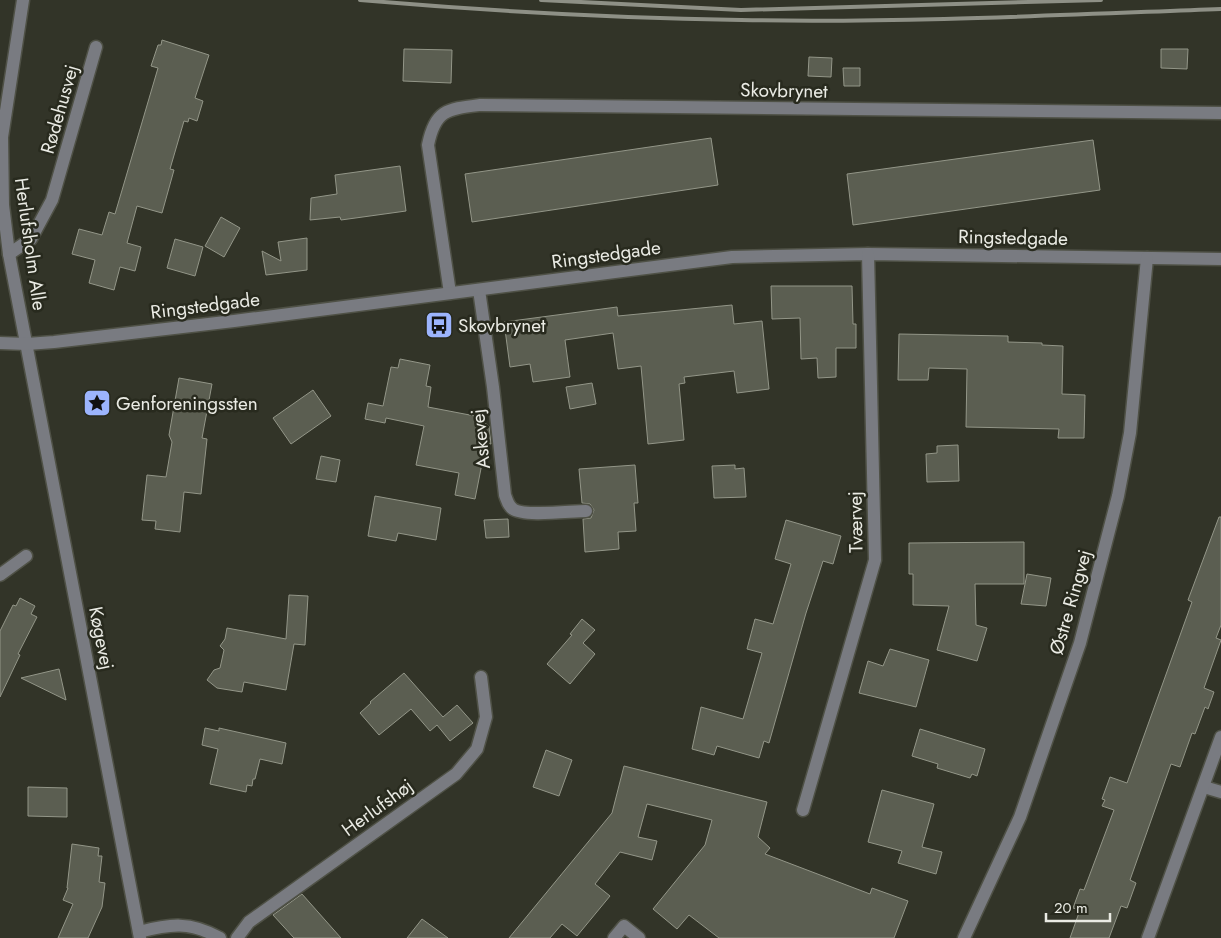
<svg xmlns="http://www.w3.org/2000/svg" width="1221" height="938" font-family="Jost,sans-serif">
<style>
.building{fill:#5b5e51;stroke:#939688}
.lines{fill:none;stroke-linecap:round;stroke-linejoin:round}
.minor-casing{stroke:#4f5146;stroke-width:15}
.minor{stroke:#797b81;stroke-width:12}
.rail{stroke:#8e9086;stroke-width:4}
.labels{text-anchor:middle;stroke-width:5;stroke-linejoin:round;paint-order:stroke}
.street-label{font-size:19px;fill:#eaebe4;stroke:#282a1e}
.poi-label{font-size:19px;fill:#eaebe4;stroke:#282a1e;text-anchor:start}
</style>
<rect width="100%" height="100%" fill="#323428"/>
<g class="building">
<path d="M162 40 209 55 195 98 203 101 197 121 189 118 188 122 184 121 170 169 174 170 162 213 137 206 127 243 141 247 135 271 120 267 114 290 89 283 95 260 72 254 79 229 102 235 109 212 115 214 158 68 151 66 158 45H161Z"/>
<path d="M404 49 452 50 451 83 403 81Z"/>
<path d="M1161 49H1188L1187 69 1161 68Z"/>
<path d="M809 57 832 58 831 77 808 76Z"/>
<path d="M843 68H860V86H844Z"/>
<path d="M711 138 718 185 472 222 465 174Z"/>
<path d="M1093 140 1100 190 853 225 847 174Z"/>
<path d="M400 166 406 211 341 220 340 217 310 220 311 198 337 194 335 175Z"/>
<path d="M221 217 240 228 224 257 205 246Z"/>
<path d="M307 238V270L266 275 262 251 281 261 278 242Z"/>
<path d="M175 239 203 247 195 276 167 268Z"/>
<path d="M771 286H852L853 324H856V348H836V377L818 378 817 358 801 359 800 318 772 319Z"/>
<path d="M732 305 734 324 762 321 769 389 737 393 734 371 684 377 685 383 679 384 684 440 648 444 641 366 618 369 613 333 565 340 570 377 533 382 530 364 510 367 504 322 617 307 618 316Z"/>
<path d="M899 334 1008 336V342L1042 343V345L1063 346 1062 394 1085 395 1084 438H1058L1059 429 966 427 967 369 929 368 928 380H898Z"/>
<path d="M400 359 430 365 426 386 431 387 428 407 475 416 489 426 491 444 486 443 475 499 455 495 459 473 416 465 424 426 386 418 385 423 365 419 368 403 383 406 391 367 398 368Z"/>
<path d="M179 378 212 384 202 438 207 439 201 494 184 492 180 532 155 529 156 521 142 520 147 475 166 477 172 442 169 435Z"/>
<path d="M592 383 596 404 570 409 566 387Z"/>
<path d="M313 390 331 416 291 444 273 418Z"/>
<path d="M958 445 959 481 927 482 926 454 937 453V446Z"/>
<path d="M321 456 340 460 336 482 316 479Z"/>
<path d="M635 465 638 503H634L636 531 618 532 619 549 585 552 583 519 591 518 594 510 590 504 582 503 579 469Z"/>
<path d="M735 465V469L744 468 746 497 714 498 712 466Z"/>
<path d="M375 496 441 508 436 540 398 533 396 541 368 536Z"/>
<path d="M1219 517H1221V625L1216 638 1221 640 1204 688 1214 692 1208 709 1205 707 1195 734 1192 733 1180 767 1171 764 1130 880 1136 883 1127 908 1121 906 1109 938H1070L1080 910 1073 908 1080 889 1084 890 1114 810 1102 806 1105 800 1102 799 1110 777 1127 783 1192 602 1188 600Z"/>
<path d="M508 519 509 537 486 538 484 520Z"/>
<path d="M786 520 841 536 833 564 823 561 806 613 769 743 764 741 759 758 717 746 714 755 692 749 701 707 743 719 762 653 747 649 755 619 773 624 791 564 775 559Z"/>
<path d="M1024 542V584H975L976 625 987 628 977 661 937 650 949 606 913 605V574H909V543Z"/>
<path d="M1027 574 1051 578 1046 606 1021 604Z"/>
<path d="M289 595 308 596 305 645 294 644 286 690 244 682 242 692 217 688 207 680 214 670 220 668 224 650 220 646 225 639 227 628 286 639Z"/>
<path d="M20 598 35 606 31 614 37 617 18 654 20 655 0 697V631L13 605 16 606Z"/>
<path d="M582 619 595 630 583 643 595 654 570 684 547 664 572 635 570 634Z"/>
<path d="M890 649 929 660 916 707 859 693 868 661 883 666Z"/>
<path d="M59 669 66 700 21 678Z"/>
<path d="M404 673 443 717 457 705 473 723 450 741 437 725 430 731 411 709 379 735 360 713 371 703 370 702Z"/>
<path d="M205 728 219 731V728L286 743 282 764 260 759 255 779H253L252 786 247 785 246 792 210 784 218 749 202 745Z"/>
<path d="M920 729 985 749 977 776 972 774 970 778 937 768 938 764 912 756Z"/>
<path d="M546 750 572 760 559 796 533 787Z"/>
<path d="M624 766 767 802 758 837 770 848 765 854 870 894 872 888 908 901 894 938H719L689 915 677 929 653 909 705 845 712 820 647 804 638 837 657 841 652 860 620 852 595 884 610 896 577 936 562 924 550 938H509L612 813Z"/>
<path d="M28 787 67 788V817L28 816Z"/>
<path d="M882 790 934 804 922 847 942 852 936 874 898 863 902 851 868 842Z"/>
<path d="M72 844 99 848 98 856H102L99 882 105 883 102 907 88 938H58L73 904 63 900 68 888H67Z"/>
<path d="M302 894 341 938H294L273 915Z"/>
<path d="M422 919 448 938H407Z"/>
</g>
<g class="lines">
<g class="minor-casing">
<g id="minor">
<path d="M23 0 2 137 3 205 9 254 140 938"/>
<path d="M9 254 31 239 52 200 96 47"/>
<path d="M479 290 493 387 505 495C507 500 508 506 513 509 524 517 571 511 586 511"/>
<path d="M450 293 428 145C435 110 447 109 480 105L1221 113"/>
<path d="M0 343 27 344 54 342 234 321 732 257 868 254 1221 259"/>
<path d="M0 575 26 556"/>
<path d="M1204 787 1221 792"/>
<path d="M803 810 875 560 868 254"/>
<path d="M139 932C170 924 190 921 220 938"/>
<path d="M237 938 249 922 456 774 477 749 486 717 481 677"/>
<path d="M614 938 624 926 639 938"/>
<path d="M964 938 1020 817 1080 643 1118 496 1130 433 1147 258"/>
<path d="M1148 938 1221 737"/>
</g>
</g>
<use href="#minor" class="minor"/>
<g class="rail">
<path d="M360 0C487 11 614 18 741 20 901 23 1061 15 1221 9"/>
<path d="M541 0 741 10 1101 0"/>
</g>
</g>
<defs>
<g id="bus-square" transform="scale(1.4375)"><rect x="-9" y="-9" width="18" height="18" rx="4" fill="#9cb4fd" stroke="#282a1e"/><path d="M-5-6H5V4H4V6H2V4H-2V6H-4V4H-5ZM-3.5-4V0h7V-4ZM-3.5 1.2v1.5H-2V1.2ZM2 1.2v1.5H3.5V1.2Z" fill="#111"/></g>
<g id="sight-square" transform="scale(1.4375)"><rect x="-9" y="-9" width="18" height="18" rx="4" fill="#9cb4fd" stroke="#282a1e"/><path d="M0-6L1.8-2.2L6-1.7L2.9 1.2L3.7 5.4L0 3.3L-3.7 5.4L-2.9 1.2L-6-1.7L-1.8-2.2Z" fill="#111"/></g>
</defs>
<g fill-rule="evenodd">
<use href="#bus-square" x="439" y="325"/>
<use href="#sight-square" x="97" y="403"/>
</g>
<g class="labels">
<g class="street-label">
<text transform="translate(784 90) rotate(1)" y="7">Skovbrynet</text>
<text transform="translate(59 109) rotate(-74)" y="7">Rødehusvej</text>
<text transform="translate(1013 237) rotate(1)" y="7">Ringstedgade</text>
<text transform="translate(31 244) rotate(82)" y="7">Herlufsholm Alle</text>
<text transform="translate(606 254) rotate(-8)" y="7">Ringstedgade</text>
<text transform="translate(205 305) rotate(-7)" y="7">Ringstedgade</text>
<text transform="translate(480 439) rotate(-96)" y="7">Askevej</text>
<text transform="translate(855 522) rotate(-91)" y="7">Tværvej</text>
<text transform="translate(1070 602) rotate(-74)" y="7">Østre Ringvej</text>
<text transform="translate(102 638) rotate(79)" y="7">Køgevej</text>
<text transform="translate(377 807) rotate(-36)" y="7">Herlufshøj</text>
</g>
<g class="poi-label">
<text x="458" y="332">Skovbrynet</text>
<text x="116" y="410">Genforeningssten</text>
</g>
</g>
<path d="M1046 913v8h64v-8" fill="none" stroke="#eaebe4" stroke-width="2.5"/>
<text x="1054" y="913" font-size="15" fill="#eaebe4" stroke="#282a1e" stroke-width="4" paint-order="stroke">20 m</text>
</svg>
